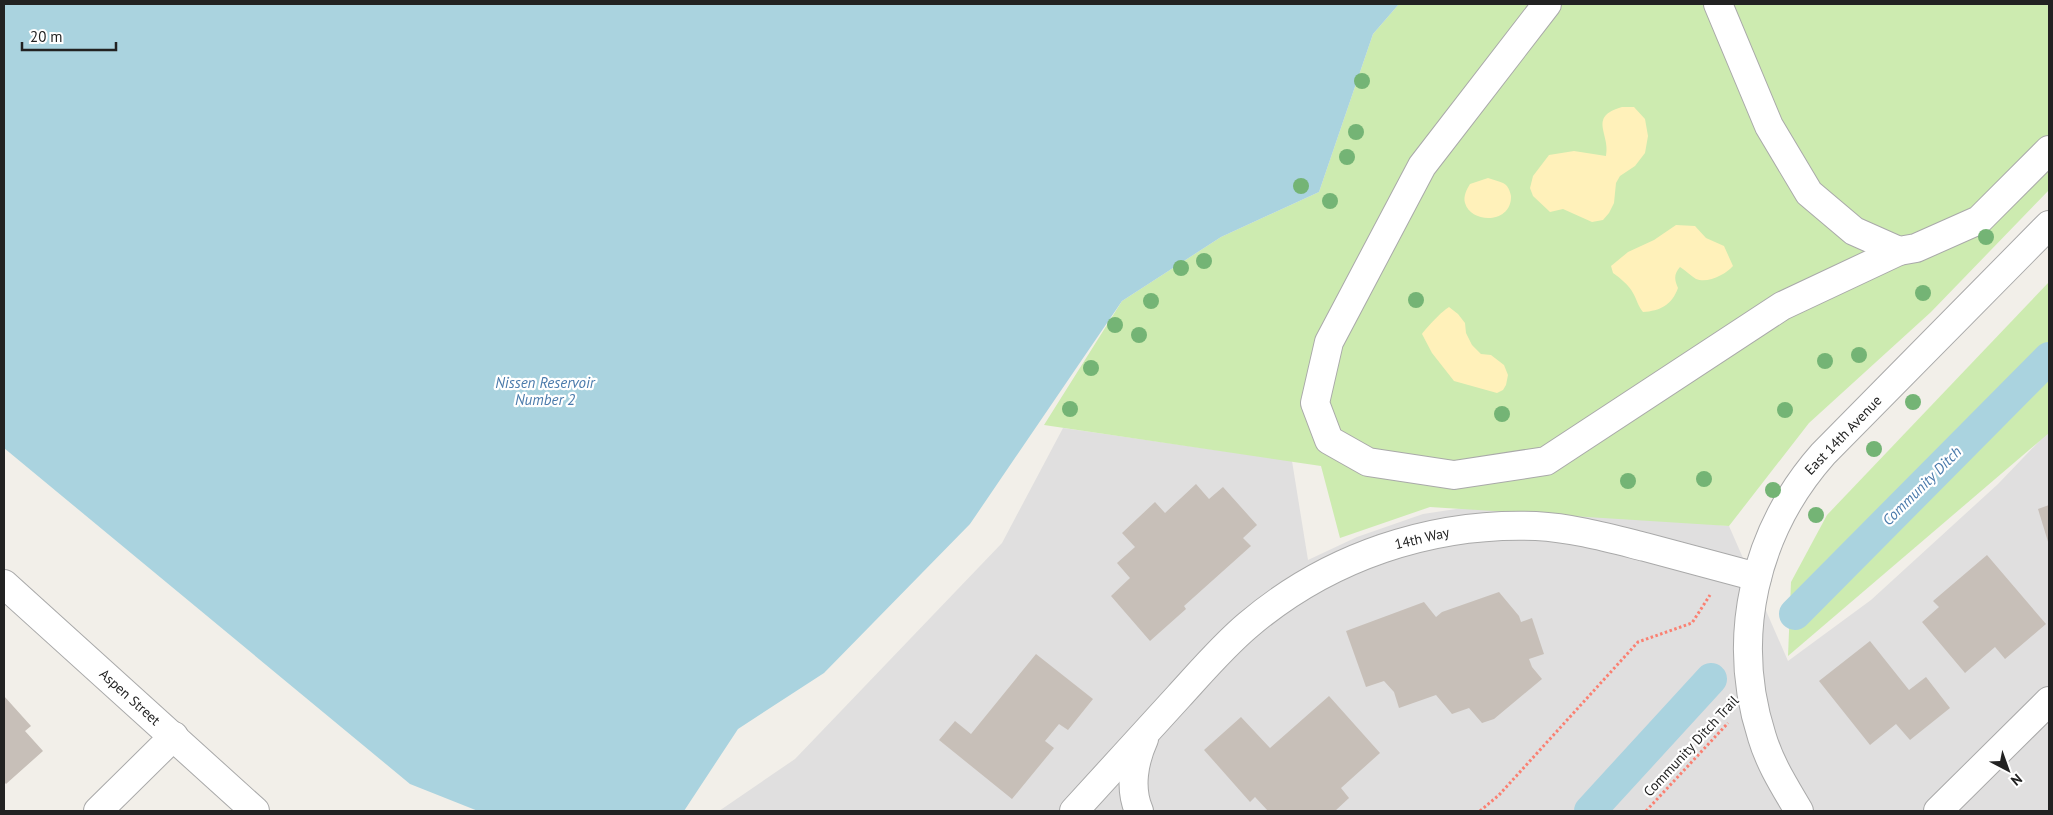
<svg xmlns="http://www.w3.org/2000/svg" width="2053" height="815" font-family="'PT Sans',sans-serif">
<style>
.residential{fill:#e0dfdf}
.grass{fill:#cdebb0}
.sand{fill:#fff1ba}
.water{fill:#aad3df}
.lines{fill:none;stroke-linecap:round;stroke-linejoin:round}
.canal{stroke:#aad3df;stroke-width:32}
.building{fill:#c7bfb8}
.minor-casing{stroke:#a9a9a9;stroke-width:30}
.path{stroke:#fa8072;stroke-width:3;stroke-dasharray:2.5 2.5;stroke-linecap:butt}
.minor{stroke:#fff;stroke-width:28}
.tree{fill:#74b475}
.labels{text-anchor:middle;stroke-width:4.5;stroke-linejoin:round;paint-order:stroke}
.street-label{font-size:14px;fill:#222;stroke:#fff}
.water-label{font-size:15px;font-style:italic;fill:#4a7aab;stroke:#fff}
</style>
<rect width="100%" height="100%" fill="#f2efe9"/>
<path class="residential" d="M1063 428 1292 461 1308 560 1357 537 1423 514 1489 504 1729 526 1788 661 1871 600 1998 484 2049 431V811H719L795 759 1002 543Z"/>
<g class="grass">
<path d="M1399 4H2049V190L1931 312 1809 423 1729 526 1430 507 1340 538 1321 466 1044 425 1122 301 1221 237 1319 192 1373 34Z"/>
<path d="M2049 282V433L1788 656 1791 582 1827 515Z"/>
</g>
<g class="sand">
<path d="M1622 107H1634L1645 119 1648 136 1645 153 1635 166 1620 176 1616 183 1614 203 1609 213 1603 220 1592 222 1563 209 1550 212 1533 196 1530 188 1533 176 1549 155 1574 151 1606 156C1611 134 1587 117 1622 107Z"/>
<path d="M1488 178C1493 180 1499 181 1503 183 1508 185 1510 191 1511 196 1512 224 1471 224 1465 203 1463 196 1467 189 1470 184Z"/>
<path d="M1676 225 1695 226 1706 238 1724 246 1733 266C1726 274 1708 284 1696 279 1691 276 1685 270 1680 267 1674 274 1674 279 1678 288 1672 305 1660 311 1643 312 1638 306 1637 300 1633 293 1629 285 1620 278 1613 273L1611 266 1628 252 1654 240Z"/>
<path d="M1449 307 1458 314 1465 323 1466 333 1472 345 1481 354 1491 355 1504 365 1508 375 1506 385 1503 390 1497 393 1454 381 1432 353 1422 334C1427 327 1442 311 1449 307Z"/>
</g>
<path class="water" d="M4 4H1399L1373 34 1319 192 1221 237 1122 301 970 524 824 673 738 729 684 811H478L410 784 4 448Z"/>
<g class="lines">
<g class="canal">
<path d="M1795 614 2049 358"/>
<path d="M1590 811 1711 679"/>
</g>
</g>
<g class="building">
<path d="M1196 484 1209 499 1223 487 1257 525 1243 538 1251 546 1184 606 1186 609 1150 641 1111 596 1130 578 1117 563 1135 547 1122 533 1155 502 1165 513Z"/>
<path d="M2049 505V545L2038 509Z"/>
<path d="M1987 555 2046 624 2005 659 1995 647 1965 673 1922 622 1939 607 1933 601Z"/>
<path d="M1499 592 1519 616 1521 622 1532 618 1544 654 1529 659 1532 667 1542 679 1494 719 1482 723 1469 708 1452 714 1436 695 1399 708 1394 692 1384 681 1366 687 1346 631 1424 602 1436 617 1442 612Z"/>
<path d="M1870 641 1909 690 1926 677 1950 708 1910 740 1896 724 1870 745 1819 681Z"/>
<path d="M1036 654 1093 699 1068 730 1059 724 1045 741 1054 748 1012 799 939 740 955 721 971 734Z"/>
<path d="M4 696 31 726 25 731 43 751 6 784 4 782Z"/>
<path d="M1329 696 1380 753 1341 788 1349 798 1335 811H1268L1255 797 1250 802 1204 750 1241 717 1270 748Z"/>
</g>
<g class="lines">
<g class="minor-casing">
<g id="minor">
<path d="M1547 4 1422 166 1329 342 1315 403 1329 440 1368 462 1454 475 1546 461 1782 306 1899 251"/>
<path d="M1718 4 1769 126 1809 193 1854 231 1899 251 1916 248 1979 220 2049 150"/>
<path d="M4 584 255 811"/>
<path d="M98 811 174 736"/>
<path d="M1074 811C1109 773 1144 734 1179 696 1201 672 1223 646 1248 625 1328 557 1431 522 1536 526 1573 528 1609 538 1645 547 1682 557 1720 567 1757 577"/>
<path d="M1139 811C1129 788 1134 761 1144 739"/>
<path d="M1799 811C1785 787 1770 764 1762 737 1730 638 1754 532 1823 454L2049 225"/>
<path d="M1938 811 2049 701"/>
</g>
</g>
<g class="path">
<path d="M1480 811 1499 795 1638 642 1692 623 1710 595"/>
<path d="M1646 811 1728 723"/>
</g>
<use href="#minor" class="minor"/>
</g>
<g class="tree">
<circle cx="1362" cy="81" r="8"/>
<circle cx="1356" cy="132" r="8"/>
<circle cx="1347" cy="157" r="8"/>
<circle cx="1301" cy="186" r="8"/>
<circle cx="1330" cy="201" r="8"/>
<circle cx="1986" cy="237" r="8"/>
<circle cx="1204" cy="261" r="8"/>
<circle cx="1181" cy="268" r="8"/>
<circle cx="1923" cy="293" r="8"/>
<circle cx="1416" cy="300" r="8"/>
<circle cx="1151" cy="301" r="8"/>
<circle cx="1115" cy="325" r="8"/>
<circle cx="1139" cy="335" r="8"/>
<circle cx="1859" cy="355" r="8"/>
<circle cx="1825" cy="361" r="8"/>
<circle cx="1091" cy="368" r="8"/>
<circle cx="1913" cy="402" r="8"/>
<circle cx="1070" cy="409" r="8"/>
<circle cx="1785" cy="410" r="8"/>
<circle cx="1502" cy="414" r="8"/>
<circle cx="1874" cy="449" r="8"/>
<circle cx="1704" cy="479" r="8"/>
<circle cx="1628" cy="481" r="8"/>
<circle cx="1773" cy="490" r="8"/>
<circle cx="1816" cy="515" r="8"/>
</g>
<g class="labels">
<g class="street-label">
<text transform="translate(1843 435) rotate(-46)" y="5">East 14th Avenue</text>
<text transform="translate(1422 538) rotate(-13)" y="5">14th Way</text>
<text transform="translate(130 697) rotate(42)" y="5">Aspen Street</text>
<text transform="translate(1691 746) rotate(-47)" y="5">Community Ditch Trail</text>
</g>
<g class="water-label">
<text x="545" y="388">Nissen Reservoir<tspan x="545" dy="17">Number 2</tspan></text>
<text transform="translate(1922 486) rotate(-45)" y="5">Community Ditch</text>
</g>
</g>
<rect width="2053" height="815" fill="none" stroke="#222222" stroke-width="10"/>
<g transform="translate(2008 770) rotate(139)" stroke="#ffffff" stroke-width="4" paint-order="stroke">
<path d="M0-4L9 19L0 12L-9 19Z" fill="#222222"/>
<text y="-8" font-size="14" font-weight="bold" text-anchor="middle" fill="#222222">N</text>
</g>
<path d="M22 42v8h94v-8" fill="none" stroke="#222222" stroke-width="2.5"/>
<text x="30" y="42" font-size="15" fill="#222222" stroke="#ffffff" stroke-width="4" paint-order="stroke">20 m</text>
</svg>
